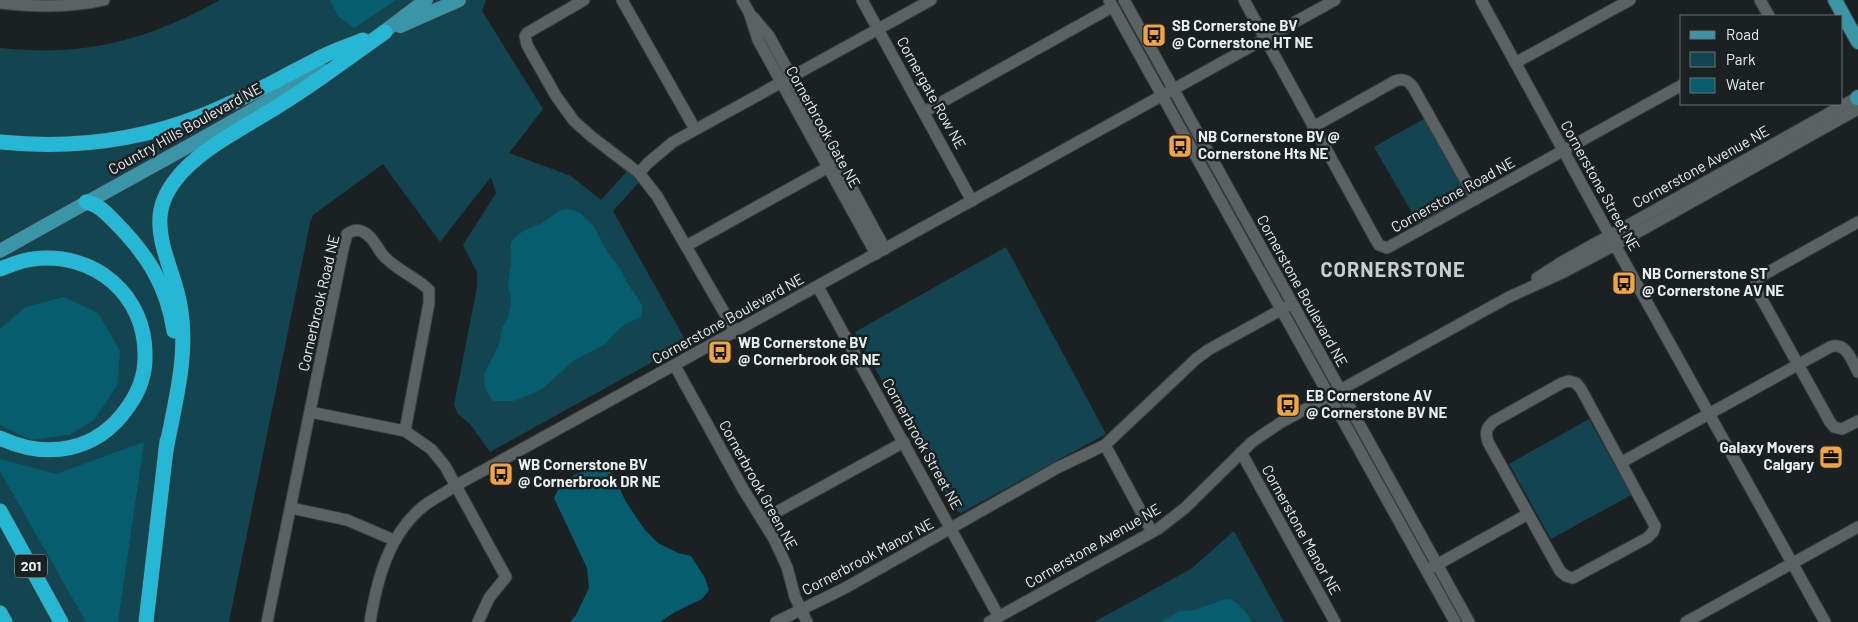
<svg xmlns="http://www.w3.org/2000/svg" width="1858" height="622" font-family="Barlow,sans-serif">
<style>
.green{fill:#134550}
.water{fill:#065d6e}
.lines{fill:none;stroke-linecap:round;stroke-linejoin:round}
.minor-casing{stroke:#383d3e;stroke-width:13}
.major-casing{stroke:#383d3e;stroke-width:16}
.highway-casing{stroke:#383d3e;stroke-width:17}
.minor{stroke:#5b6264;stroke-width:11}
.major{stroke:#3b95a8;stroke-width:14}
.highway{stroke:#26b7d5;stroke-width:15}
.labels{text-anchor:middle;stroke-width:5;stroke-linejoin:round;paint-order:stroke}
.shield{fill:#1b2123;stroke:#abb0b2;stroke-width:1}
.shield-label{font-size:14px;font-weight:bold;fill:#e9eeef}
.poi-label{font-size:15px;font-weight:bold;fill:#e9eeef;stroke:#1b2123;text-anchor:start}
.street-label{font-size:15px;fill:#e9eeef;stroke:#1b2123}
.district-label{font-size:20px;font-weight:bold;letter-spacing:1px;fill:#c6cfd1;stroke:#1b2123}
</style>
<rect width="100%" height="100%" fill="#1b2123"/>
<g class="green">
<path d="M220 0H486L482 11 543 109 509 153 571 176 601 200 631 167 643 178 613 211 687 343 490 452 470 424 458 414 454 405 477 287V272L463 245 496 193 491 177 440 242 383 164 313 215 310 223 229 622H0V48C84 57 146 41 220 0Z"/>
<path d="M1429 116 1476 199 1422 230 1374 147Z"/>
<path d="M1006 247 1106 434 961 513 953 509 855 332Z"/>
<path d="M1589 419 1631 495 1551 539 1509 464Z"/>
<path d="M1234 531 1284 622H1094L1191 569Z"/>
</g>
<g class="water">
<path d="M330 0H396L354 28 338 16Z"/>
<path d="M567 209 579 212 593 225 608 253 618 265 629 286 639 300 642 306V313L640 317 621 327 605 344 573 361 542 389 534 393 513 401H493L485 389 484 374 499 345 502 328 508 318 511 300 508 284 511 264V243C519 230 530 229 542 223 552 217 556 210 567 209Z"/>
<path d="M64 297 98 313 120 351 117 386 94 420 69 435 31 440 0 425V329L26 307Z"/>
<path d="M144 442 118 622H86L0 471V459L56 474Z"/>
<path d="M594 464 601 465 611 471 626 502 645 530 658 543 678 553 691 556 705 578 709 590 702 599 675 612 660 622H570L576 615 589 588 587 568 554 498 562 482Z"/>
<path d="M1230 599C1240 605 1246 611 1252 622H1160L1180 611 1195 610 1222 600Z"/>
</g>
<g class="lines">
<g class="minor-casing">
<g id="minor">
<path d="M584 0 527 33 525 36 527 45 556 96 574 121 592 137 639 173 657 196 736 333"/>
<path d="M622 0 695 129"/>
<path d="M742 0 749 12 758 40 876 254"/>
<path d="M862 0 972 201"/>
<path d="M1109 0 1455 622"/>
<path d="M1124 0 1469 622"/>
<path d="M1244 0 1376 240 1379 245 1387 248 1682 85"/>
<path d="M1481 0 1615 245 1825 622"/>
<path d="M1760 0 1769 16"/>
<path d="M0 3C34 7 70 8 104 0"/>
<path d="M753 17 769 36 885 249"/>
<path d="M1515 63 1630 0"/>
<path d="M924 112 1112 7"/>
<path d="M1313 127 1395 81C1403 78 1408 80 1413 87L1476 199"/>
<path d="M639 173 648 163 673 142 931 0"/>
<path d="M1858 222 1763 275 1758 279 1755 287 1830 422 1834 427 1842 429 1858 421"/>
<path d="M686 246 834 164"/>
<path d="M1537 278 1560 263 1858 97"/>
<path d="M818 287 999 617"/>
<path d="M675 366 743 489 774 539 787 567 795 597 807 622"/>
<path d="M1569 381 1576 383 1581 389 1655 526 1653 532 1647 538 1573 578 1566 576 1560 571 1488 442C1485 432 1486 428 1494 421L1562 383Z"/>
<path d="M310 412 405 431 431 449 445 466 506 577 489 598 478 622"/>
<path d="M1105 445 1152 532"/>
<path d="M1241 452 1335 622"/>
<path d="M1622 462 1830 347C1846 341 1852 361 1858 372"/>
<path d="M291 508 347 520 394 540"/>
<path d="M762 520 904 442"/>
<path d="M1431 568 1528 514"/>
<path d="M267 622 343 249 347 234C351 231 356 229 361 231 372 235 376 246 382 254 395 270 415 276 429 290V303L405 431"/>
<path d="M370 622C377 579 389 533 425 505 435 498 445 493 455 486L1335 0"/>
<path d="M776 622 845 588 1057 468 1105 445 1196 359 1208 350 1286 307"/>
<path d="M989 622 1158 529 1185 508 1252 442 1280 423 1509 297 1564 272 1615 245 1858 109"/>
<path d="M1686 622 1858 527"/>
</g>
</g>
<g class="major-casing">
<g id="major">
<path d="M1835 0 1858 42"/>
<path d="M400 26 459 0"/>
<path d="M377 37 426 0"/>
<path d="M1857 98 1858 97"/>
<path d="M0 251C107 190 216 133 322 70"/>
</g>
</g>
<g class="highway-casing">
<g id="highway">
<path d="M0 142C68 149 137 141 201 116 241 101 276 80 314 61 329 52 346 47 363 40"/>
<path d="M86 202C98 204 106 213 114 221 147 254 167 285 174 331"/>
<path d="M0 269C11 265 22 260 33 259 94 251 147 295 145 358 145 375 138 393 128 407 97 452 47 460 0 438"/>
<path d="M166 450C175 402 189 354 180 305 175 275 158 247 160 217 161 199 171 184 183 171 211 142 253 123 286 101 320 80 352 55 385 32"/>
<path d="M0 511 61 622"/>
<path d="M0 613 5 622"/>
<path d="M146 622 167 441"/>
</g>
</g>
<use href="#minor" class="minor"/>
<use href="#major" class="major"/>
<use href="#highway" class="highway"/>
</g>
<defs>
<g id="bus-square" transform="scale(1.25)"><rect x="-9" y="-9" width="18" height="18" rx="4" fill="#f1a540" stroke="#1b2123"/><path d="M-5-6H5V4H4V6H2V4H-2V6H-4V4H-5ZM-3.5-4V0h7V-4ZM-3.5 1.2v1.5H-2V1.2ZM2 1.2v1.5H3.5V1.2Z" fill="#111"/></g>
<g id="office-square" transform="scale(1.25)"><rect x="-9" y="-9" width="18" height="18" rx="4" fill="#f1a540" stroke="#1b2123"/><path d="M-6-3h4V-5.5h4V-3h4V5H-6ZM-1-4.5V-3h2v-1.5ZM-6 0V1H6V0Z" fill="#111"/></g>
</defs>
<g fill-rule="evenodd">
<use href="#bus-square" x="1154" y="35"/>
<use href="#bus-square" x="1180" y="146"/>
<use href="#bus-square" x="1624" y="283"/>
<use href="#bus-square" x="720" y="352"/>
<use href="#bus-square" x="1288" y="405"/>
<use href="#office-square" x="1831" y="457"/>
<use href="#bus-square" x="501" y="474"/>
</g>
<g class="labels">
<rect class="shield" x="15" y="554.5" width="32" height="23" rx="4"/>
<g class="shield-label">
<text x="31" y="571">201</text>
</g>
<g class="poi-label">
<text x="1172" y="31">SB Cornerstone BV<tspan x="1172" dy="17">@ Cornerstone HT NE</tspan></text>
<text x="1198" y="142">NB Cornerstone BV @<tspan x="1198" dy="17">Cornerstone Hts NE</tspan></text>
<text x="1642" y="279">NB Cornerstone ST<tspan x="1642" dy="17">@ Cornerstone AV NE</tspan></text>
<text x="738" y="348">WB Cornerstone BV<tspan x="738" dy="17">@ Cornerbrook GR NE</tspan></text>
<text x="1306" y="401">EB Cornerstone AV<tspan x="1306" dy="17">@ Cornerstone BV NE</tspan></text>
<text x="1814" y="453" text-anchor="end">Galaxy Movers<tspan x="1814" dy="17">Calgary</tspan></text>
<text x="518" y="470">WB Cornerstone BV<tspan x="518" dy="17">@ Cornerbrook DR NE</tspan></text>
</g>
<g class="street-label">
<text transform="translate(931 93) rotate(61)" y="5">Cornergate Row NE</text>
<text transform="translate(823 127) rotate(61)" y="5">Cornerbrook Gate NE</text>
<text transform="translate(185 129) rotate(-29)" y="5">Country Hills Boulevard NE</text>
<text transform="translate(1701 167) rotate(-29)" y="5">Cornerstone Avenue NE</text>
<text transform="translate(1600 186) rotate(61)" y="5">Cornerstone Street NE</text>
<text transform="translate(1453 195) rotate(-29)" y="5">Cornerstone Road NE</text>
<text transform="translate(1302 291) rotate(61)" y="5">Cornerstone Boulevard NE</text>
<text transform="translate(319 303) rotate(-77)" y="5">Cornerbrook Road NE</text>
<text transform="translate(728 319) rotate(-29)" y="5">Cornerstone Boulevard NE</text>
<text transform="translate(922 444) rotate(61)" y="5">Cornerbrook Street NE</text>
<text transform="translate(758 485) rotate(61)" y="5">Cornerbrook Green NE</text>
<text transform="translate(1301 530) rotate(61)" y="5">Cornerstone Manor NE</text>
<text transform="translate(1093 546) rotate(-30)" y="5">Cornerstone Avenue NE</text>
<text transform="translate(868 557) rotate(-28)" y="5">Cornerbrook Manor NE</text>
</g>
<g class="district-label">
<text x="1393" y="277">CORNERSTONE</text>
</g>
</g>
<rect x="1680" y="15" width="162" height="90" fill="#1b2123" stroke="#6d7375"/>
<rect x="1690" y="31" width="25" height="8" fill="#3b95a8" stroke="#6d7375"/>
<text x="1726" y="40" font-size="15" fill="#e9eeef">Road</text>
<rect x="1690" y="52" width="25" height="15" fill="#134550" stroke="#6d7375"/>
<text x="1726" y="65" font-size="15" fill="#e9eeef">Park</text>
<rect x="1690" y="78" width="25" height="15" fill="#065d6e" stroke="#6d7375"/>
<text x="1726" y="90" font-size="15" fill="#e9eeef">Water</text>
</svg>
